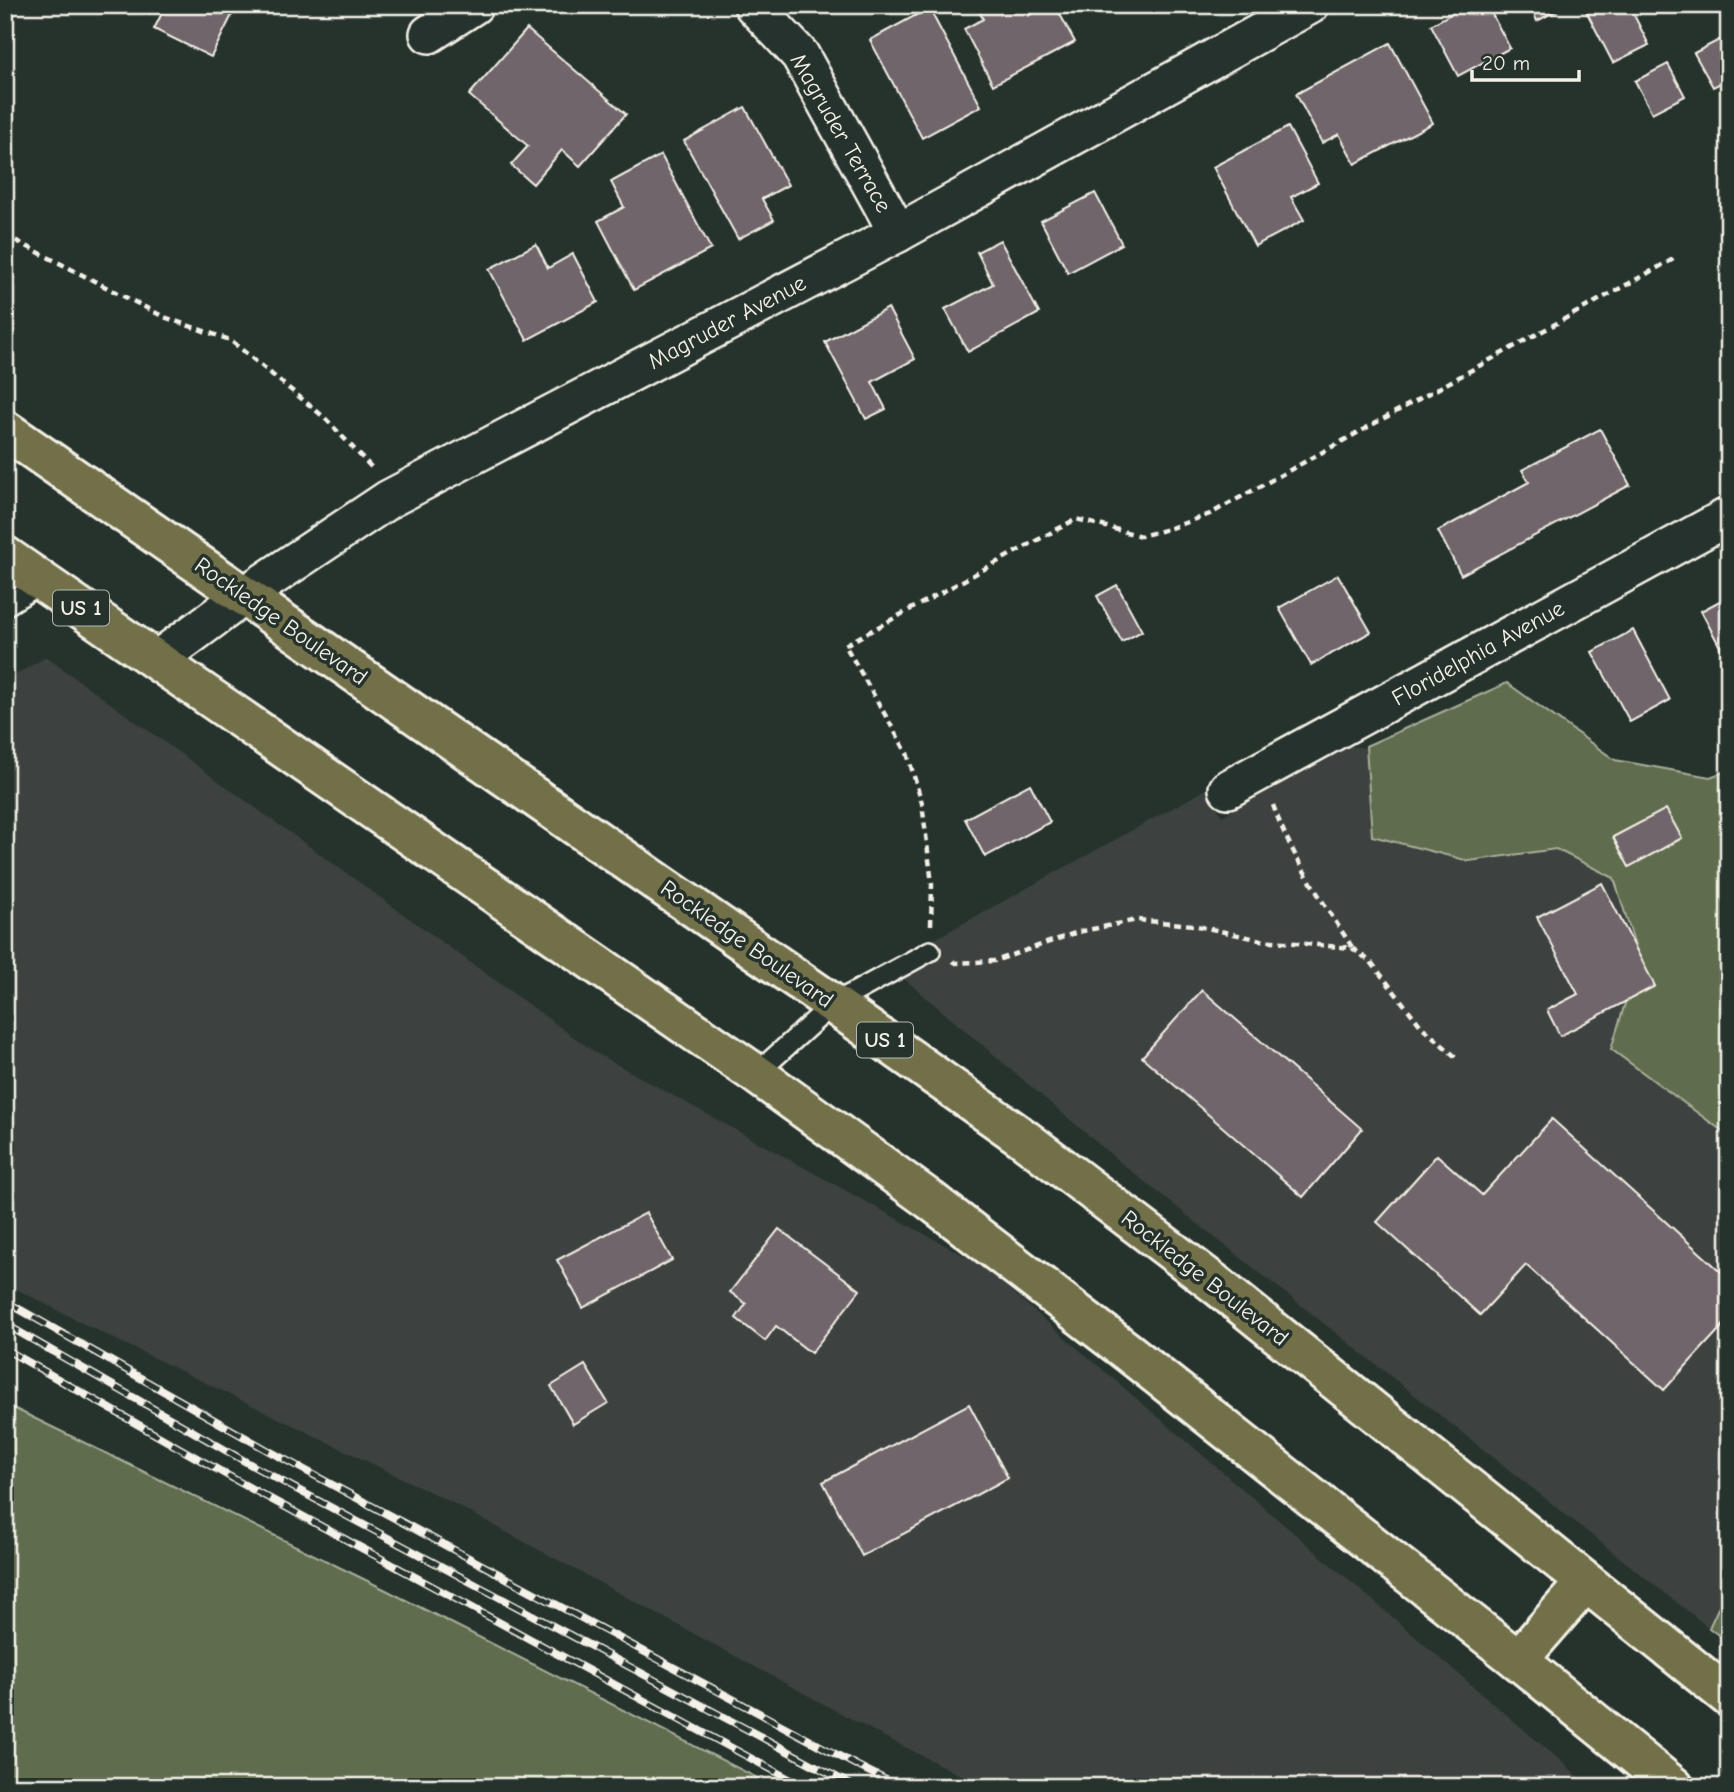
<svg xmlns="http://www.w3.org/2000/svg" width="1734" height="1792" viewBox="0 0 1734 1792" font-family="'Comic Neue',sans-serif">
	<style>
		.built { fill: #3c423f }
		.green { fill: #5e6c4d; stroke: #a9ae9a; stroke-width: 2 }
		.building { fill: #6f656a; stroke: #f4f1e8; stroke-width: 2 }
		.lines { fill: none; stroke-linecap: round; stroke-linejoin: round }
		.service-casing { stroke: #f4f1e8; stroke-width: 24 }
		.minor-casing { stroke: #f4f1e8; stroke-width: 42 }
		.primary-casing { stroke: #f4f1e8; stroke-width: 44 }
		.path { stroke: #f4f1e8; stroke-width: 4.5; stroke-dasharray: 7 5; stroke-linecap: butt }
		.service { stroke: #26332d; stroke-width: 19 }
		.minor { stroke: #26332d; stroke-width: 37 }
		.primary { stroke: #726f4a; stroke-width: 38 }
		.rail-casing { stroke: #f4f1e8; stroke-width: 8 }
		.rail { stroke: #26332d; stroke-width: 5; stroke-dasharray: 16; stroke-linecap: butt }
		.labels { text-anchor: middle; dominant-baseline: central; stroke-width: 7; stroke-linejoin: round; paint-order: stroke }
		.shield { fill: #26332d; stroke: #b6b8b0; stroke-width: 2 }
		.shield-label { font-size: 21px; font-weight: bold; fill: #f4f1e8 }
		.street-label { font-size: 23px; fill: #f4f1e8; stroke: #26332d }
	</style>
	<rect width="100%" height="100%" fill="#26332d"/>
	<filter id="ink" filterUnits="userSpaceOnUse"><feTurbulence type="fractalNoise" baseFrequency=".0143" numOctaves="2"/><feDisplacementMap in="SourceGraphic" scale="14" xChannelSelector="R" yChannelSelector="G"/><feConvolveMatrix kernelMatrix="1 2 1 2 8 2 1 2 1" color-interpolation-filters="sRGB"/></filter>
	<g filter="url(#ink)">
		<g class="built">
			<polygon points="46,657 596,1053 979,1264 1591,1787 984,1787 881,1735 449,1501 86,1325 5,1283 5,681"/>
			<polygon points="1349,746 1367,748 1372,836 1469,861 1556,849 1614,878 1639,958 1611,1049 1729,1136 1729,1584 1709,1628 1121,1163 888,965 1207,789 1222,816"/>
		</g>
		<g class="green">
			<polygon points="1507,683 1615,760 1710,777 1729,770 1729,1136 1611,1049 1639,958 1614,878 1556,849 1469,861 1372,836 1366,746"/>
			<polygon points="5,1404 386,1590 775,1787 5,1787"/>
			<polygon points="1729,1584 1729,1643 1709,1628"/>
		</g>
		<g class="building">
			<polygon points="166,5 237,5 211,57 154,29"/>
			<polygon points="976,5 1022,5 1028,16 1048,5 1055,5 1075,42 993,85 964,29 983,19"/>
			<polygon points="1467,5 1487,5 1510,48 1458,76 1431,25"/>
			<polygon points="1530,5 1567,5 1537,21"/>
			<polygon points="1583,5 1629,5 1649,45 1613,63"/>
			<polygon points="929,8 981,106 922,138 870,40"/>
			<polygon points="527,29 626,114 580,166 562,150 533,184 511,165 528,146 469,95"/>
			<polygon points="1725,37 1729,43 1729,79 1713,87 1694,53"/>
			<polygon points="1390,43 1433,123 1355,164 1339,134 1322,143 1296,94"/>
			<polygon points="1668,64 1685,96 1652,113 1635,81"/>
			<polygon points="745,107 788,185 762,199 774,220 738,239 684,141"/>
			<polygon points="1288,127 1318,183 1291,197 1304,220 1255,246 1213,167"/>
			<polygon points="661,155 711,249 634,290 598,221 624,207 611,182"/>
			<polygon points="1095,193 1122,244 1068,273 1041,221"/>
			<polygon points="1000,240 1039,313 968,352 945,309 993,284 977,252"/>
			<polygon points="536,244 548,268 573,254 598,302 527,340 489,269"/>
			<polygon points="888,308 915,359 872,382 886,409 866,419 825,342"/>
			<polygon points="1600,429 1630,485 1461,575 1438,531 1529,482 1522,470"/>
			<polygon points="1338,575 1371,632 1311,665 1279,608"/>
			<polygon points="1117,585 1142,631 1122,642 1097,596"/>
			<polygon points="1729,596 1729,664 1701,611"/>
			<polygon points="1633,630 1670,700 1630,722 1592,652"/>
			<polygon points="1030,784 1050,822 985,857 965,819"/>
			<polygon points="1666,809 1682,838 1629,867 1613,837"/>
			<polygon points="1602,883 1655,986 1560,1036 1547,1010 1578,994 1537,917"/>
			<polygon points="1202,990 1362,1129 1303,1197 1142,1057"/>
			<polygon points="1552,1119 1729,1279 1729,1319 1664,1390 1526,1265 1480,1315 1377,1222 1437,1155 1482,1195"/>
			<polygon points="646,1213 672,1260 583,1308 557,1260"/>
			<polygon points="779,1229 860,1290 811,1353 776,1326 765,1341 736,1318 746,1304 730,1292"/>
			<polygon points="585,1365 608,1403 573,1424 551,1386"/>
			<polygon points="969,1404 1008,1478 862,1556 823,1482"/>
		</g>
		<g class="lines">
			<defs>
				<g id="service">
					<polyline points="5,606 43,582"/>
					<polyline points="756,1074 833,1004 930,951"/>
				</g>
				<g id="minor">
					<polyline points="753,5 800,55 898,233"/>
					<polyline points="429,34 474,5"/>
					<polyline points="157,660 245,595 389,499 898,233 1310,5"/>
					<polyline points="1228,789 1729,516"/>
				</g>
				<g id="primary">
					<polyline points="5,430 833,1004 1023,1138 1214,1283 1729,1697"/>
					<polyline points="5,556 756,1074 930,1200 1129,1353 1518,1660 1674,1787"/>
					<polyline points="1518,1660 1585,1583"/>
				</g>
			</defs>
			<use href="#service" class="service-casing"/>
			<use href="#minor" class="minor-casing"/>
			<use href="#primary" class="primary-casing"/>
			<g class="path">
				<polyline points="5,235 164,317 230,340 324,417 373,469"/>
				<path d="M1273 805C1291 856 1323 902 1352 947"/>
				<polyline points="931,925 932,884 922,803 907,753 845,645 1076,519 1141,536 1168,529 1210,514 1677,257"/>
				<polyline points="953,961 956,963 995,961 1078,932 1137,920 1193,925 1261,940 1352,948 1371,962 1421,1026 1458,1059"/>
			</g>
			<use href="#service" class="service"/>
			<use href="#minor" class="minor"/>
			<use href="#primary" class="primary"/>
			<defs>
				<g id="rail">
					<polyline points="5,1301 269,1451 856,1765 900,1787"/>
					<polyline points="5,1324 255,1467 855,1787"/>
					<polyline points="5,1349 241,1483 804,1787"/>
				</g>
			</defs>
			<use href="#rail" class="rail-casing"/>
			<use href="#rail" class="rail"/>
		</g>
	</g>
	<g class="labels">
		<g class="shield">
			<rect x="53" y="590.5" width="56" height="35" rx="5"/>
			<rect x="857" y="1022.5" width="56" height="35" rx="5"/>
		</g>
		<g class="shield-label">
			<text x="81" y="608">US 1</text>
			<text x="885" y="1040">US 1</text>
		</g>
		<g class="street-label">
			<text transform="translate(841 133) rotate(60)">Magruder Terrace</text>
			<text transform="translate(727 322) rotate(-28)">Magruder Avenue</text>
			<text transform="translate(281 621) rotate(35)">Rockledge Boulevard</text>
			<text transform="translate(1478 653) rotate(-29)">Floridelphia Avenue</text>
			<text transform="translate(747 944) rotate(35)">Rockledge Boulevard</text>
			<text transform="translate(1205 1278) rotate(38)">Rockledge Boulevard</text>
		</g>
	</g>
	<rect width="1734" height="1792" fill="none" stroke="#26332d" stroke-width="28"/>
	<rect x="14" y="14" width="1706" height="1764" fill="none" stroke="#f4f1e8" stroke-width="2.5" filter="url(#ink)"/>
	<path d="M1472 70v10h107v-10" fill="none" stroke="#f4f1e8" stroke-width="3.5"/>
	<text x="1482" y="70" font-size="21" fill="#f4f1e8" stroke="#26332d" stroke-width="5" paint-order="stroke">20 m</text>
</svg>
